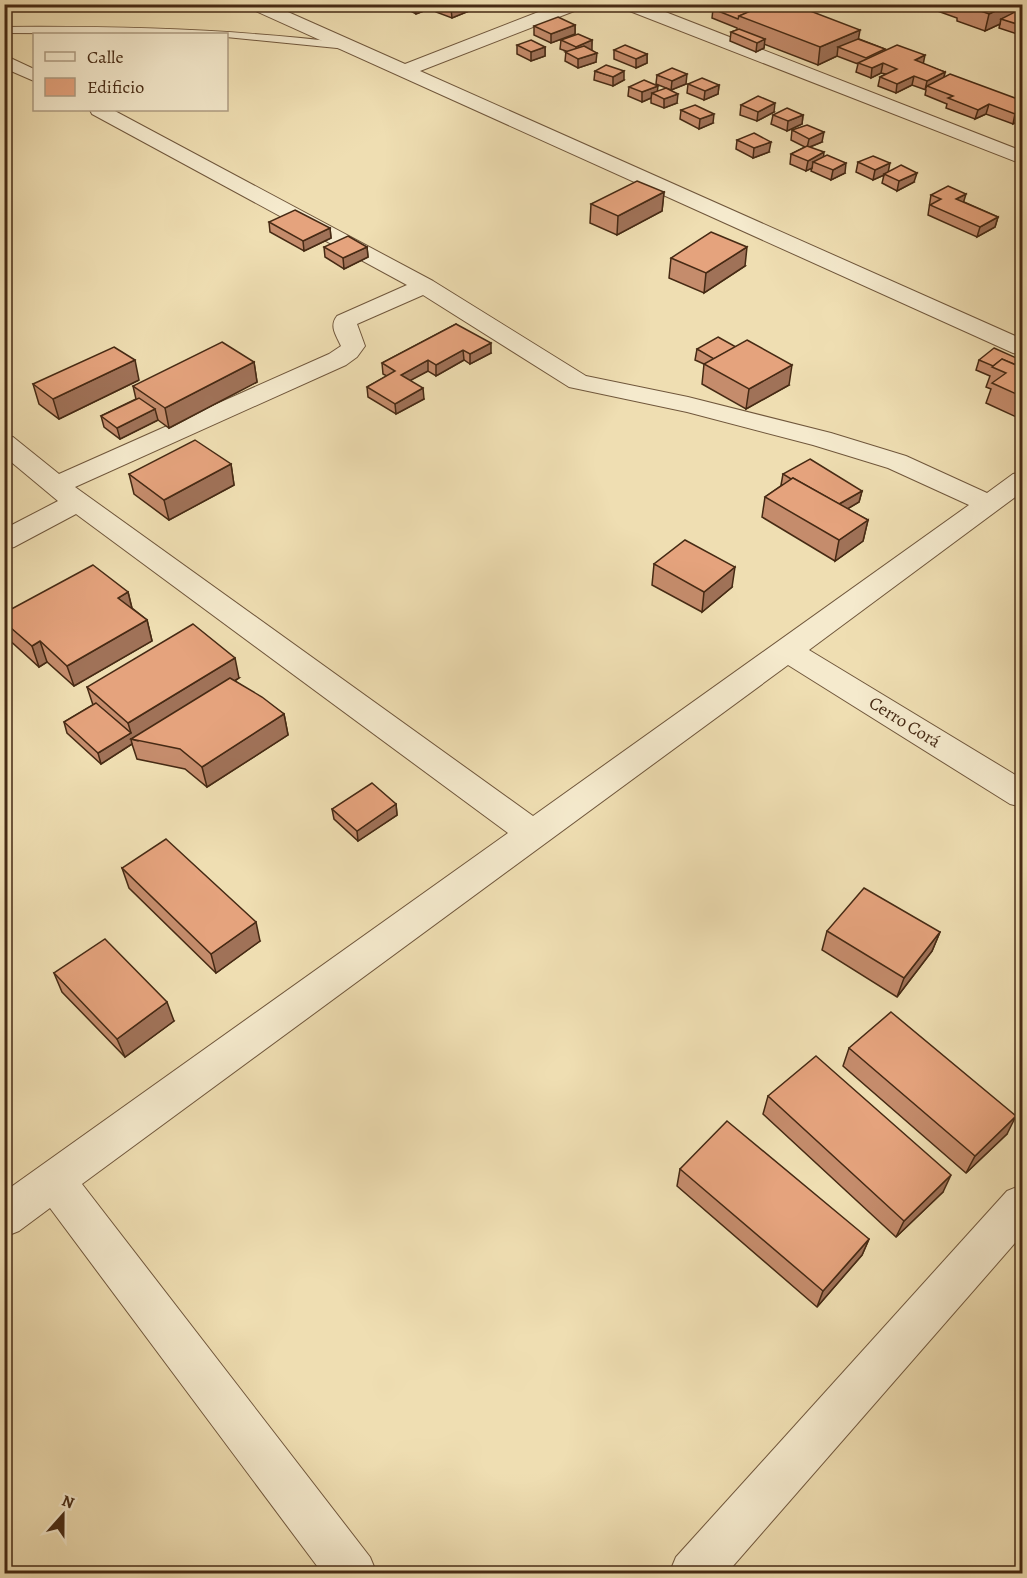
<svg xmlns="http://www.w3.org/2000/svg" width="1027" height="1578" viewBox="0 0 1027 1578" font-family="Alegreya,serif">
	<style>
		.lines { fill: none; stroke-linecap: round; stroke-linejoin: round }
		.lane-casing { stroke: #70573c; stroke-width: 2 }
		.street-casing { stroke: #70573c; stroke-width: 2 }
		.lane { fill: #f5eacd; fill-rule: evenodd }
		.street { fill: #f5eacd; fill-rule: evenodd }
		.wall { fill: #c58c6c; stroke: #462a14; stroke-width: 1.5 }
		.shaded-wall { fill: #a07258; stroke: #462a14; stroke-width: 1.5 }
		.building { fill: #e5a37d; stroke: #462a14; stroke-width: 1.5 }
		.labels { text-anchor: middle; dominant-baseline: central; stroke-width: 6; stroke-linejoin: round; paint-order: stroke }
		.street-label { font-size: 18px; fill: #462a14; stroke: #f5eacd }
	</style>
	<rect width="100%" height="100%" fill="#efdeb2"/>
	<filter id="stains"><feTurbulence type="fractalNoise" baseFrequency=".00333" numOctaves="4"/><feColorMatrix values="0 0 0 0 .2 0 0 0 0 .09 0 0 0 0 .02 0 0 0 .5 -.17"/></filter>
	<radialGradient id="worn" r=".72"><stop offset=".6" stop-color="#630" stop-opacity="0"/><stop offset="1" stop-color="#630" stop-opacity=".3"/></radialGradient>
	<g class="lines">
		<defs>
			<path id="lane" d="M4 27C119 26 233 29 347 43L352 46 347 49 226 37V34L4 33Z"/>
			<g id="street">
				<polygon points="247,4 270,4 405,64 559,4 584,4 582,8 420,71 1022,339 1022,355 1013,353 249,8"/>
				<polygon points="620,4 645,4 1022,151 1022,164 622,8"/>
				<polygon points="4,55 34,69 34,81 4,68"/>
				<path d="M90 110H113L433 281 586 376 688 397 831 433 906 456 987 493 1013 474 1022 472V492L809 650 1022 779V807L1010 804 788 665 82 1184 370 1557 377 1574H323L50 1208 19 1231 4 1237V1192L508 833 76 514 14 547 4 550V529L58 501 4 456V435L13 437 59 474 329 354 341 346C336 335 329 326 337 316L407 285 92 114ZM423 295 569 387 687 412 813 445 888 468 969 505 533 816 75 487 346 365 357 357 365 346 357 324Z"/>
				<polygon points="1022,1185 1022,1235 726,1574 669,1574 676,1557 1007,1191"/>
			</g>
		</defs>
		<use href="#lane" class="lane-casing"/>
		<use href="#street" class="street-casing"/>
		<use href="#lane" class="lane"/>
		<use href="#street" class="street"/>
	</g>
	<g class="wall">
		<polygon points="407,4 429,4 429,9 416,14 407,9"/>
		<polygon points="435,4 469,4 469,11 452,18 436,12"/>
		<polygon points="481,4 505,4 505,7 492,11 481,6"/>
		<polygon points="918,4 1020,4 1019,10 1023,8 1023,36 999,28 1000,24 985,31 957,21 957,18"/>
		<polygon points="713,9 859,39 885,49 885,51 945,72 944,77 1023,101 1023,119 1013,124 986,114 975,119 946,108 947,104 925,95 926,90 912,85 896,93 878,86 880,77 886,74 881,73 871,78 856,72 858,64 837,56 818,65 764,44 764,48 756,52 730,41 731,32 737,30 737,28 712,18"/>
		<polygon points="575,25 575,34 551,43 534,35 534,26"/>
		<polygon points="561,40 592,40 591,50 596,62 578,68 565,61 566,51 560,49"/>
		<polygon points="517,45 545,47 545,56 531,61 517,54"/>
		<polygon points="614,50 647,54 647,63 636,68 614,59"/>
		<polygon points="595,71 624,80 613,86 594,80"/>
		<polygon points="657,75 686,84 671,90 656,84"/>
		<polygon points="688,84 719,85 718,94 704,100 687,93"/>
		<polygon points="629,87 657,91 677,103 664,108 651,103 651,98 642,102 628,96"/>
		<polygon points="741,105 774,112 757,121 740,115"/>
		<polygon points="681,110 713,123 699,129 680,119"/>
		<polygon points="773,115 803,115 802,124 787,131 771,124"/>
		<polygon points="792,130 822,142 810,147 845,173 831,180 811,171 812,168 806,171 790,164 791,154 805,147 791,140"/>
		<polygon points="737,140 769,152 753,158 736,149"/>
		<polygon points="858,162 888,172 914,182 897,191 882,183 884,175 873,180 856,172"/>
		<polygon points="664,192 662,211 617,235 590,223 591,204"/>
		<polygon points="931,195 964,202 998,217 995,227 977,237 928,215"/>
		<polygon points="269,222 330,228 331,238 304,251 270,232"/>
		<polygon points="324,247 367,247 368,257 344,269 325,257"/>
		<polygon points="671,258 745,266 704,293 669,278"/>
		<polygon points="456,324 491,353 470,364 464,360 436,376 428,371 410,380 424,399 396,414 368,397 367,387 387,376 383,374 382,363"/>
		<polygon points="697,349 789,385 746,409 702,384 704,364 695,360"/>
		<polygon points="979,360 1023,361 1023,420 986,403 991,389 986,387 990,376 976,370"/>
		<polygon points="254,362 257,382 169,428 158,420 120,439 104,427 101,416 136,399 133,386"/>
		<polygon points="139,380 59,419 39,404 33,384"/>
		<polygon points="231,464 234,485 169,520 134,494 129,474"/>
		<polygon points="783,474 862,491 859,502 847,509 868,520 863,541 835,561 762,517 765,497 782,485 781,485"/>
		<polygon points="654,564 732,587 702,612 652,585"/>
		<polygon points="128,592 132,608 147,620 152,641 74,686 47,662 39,667 6,637 4,634 4,613"/>
		<polygon points="239,678 235,681 284,714 288,735 207,787 185,769 137,759 132,744 101,764 67,733 64,722 93,705 87,687"/>
		<polygon points="396,804 397,815 358,841 334,819 332,809"/>
		<polygon points="122,868 260,941 216,973 129,888"/>
		<polygon points="827,931 940,932 932,951 897,997 822,950"/>
		<polygon points="54,973 174,1021 125,1057 62,992"/>
		<polygon points="849,1048 1007,1134 966,1173 843,1066"/>
		<polygon points="768,1096 943,1192 896,1237 763,1114"/>
		<polygon points="680,1169 869,1239 862,1255 817,1307 677,1186"/>
	</g>
	<g class="shaded-wall">
		<polygon points="429,4 429,9 416,14 415,5"/>
		<polygon points="463,4 469,4 469,11 452,18 451,9"/>
		<polygon points="492,4 505,4 505,7 492,11"/>
		<polygon points="1010,4 1020,4 1018,16 1001,19 1000,24 985,31 989,14"/>
		<polygon points="575,25 575,34 551,43 551,34"/>
		<polygon points="860,30 857,47 838,47 837,56 818,65 820,47"/>
		<polygon points="765,39 764,48 756,52 757,43"/>
		<polygon points="592,40 592,50 576,56 576,47"/>
		<polygon points="545,47 545,56 531,61 531,52"/>
		<polygon points="597,53 596,62 578,68 578,59"/>
		<polygon points="647,54 647,63 636,68 636,59"/>
		<polygon points="925,55 923,65 915,60"/>
		<polygon points="883,63 881,73 871,78 872,68"/>
		<polygon points="624,71 624,80 613,86 613,77"/>
		<polygon points="945,72 943,81 927,86 925,90 927,81"/>
		<polygon points="687,74 686,84 671,90 672,81"/>
		<polygon points="914,76 912,85 896,93 897,84"/>
		<polygon points="719,85 718,94 704,100 705,91"/>
		<polygon points="658,86 657,95 652,93 651,98 642,102 642,92"/>
		<polygon points="678,94 677,103 664,108 664,99"/>
		<polygon points="775,103 774,112 757,121 758,112"/>
		<polygon points="989,104 986,114 975,119 978,110"/>
		<polygon points="1023,111 1023,119 1013,124 1015,114"/>
		<polygon points="714,114 713,123 699,129 700,119"/>
		<polygon points="803,115 802,124 787,131 788,121"/>
		<polygon points="824,132 822,142 807,148 809,139"/>
		<polygon points="771,142 769,152 753,158 754,148"/>
		<polygon points="824,152 823,162 813,162 812,168 806,171 808,161"/>
		<polygon points="846,163 845,173 831,180 833,170"/>
		<polygon points="890,163 888,173 884,174 884,175 873,180 875,170"/>
		<polygon points="917,173 914,182 897,191 899,181"/>
		<polygon points="664,192 662,211 617,235 618,216"/>
		<polygon points="966,194 963,204 956,199"/>
		<polygon points="998,217 995,227 977,237 980,227"/>
		<polygon points="330,228 331,238 304,251 303,241"/>
		<polygon points="367,247 368,257 344,269 343,258"/>
		<polygon points="747,247 745,266 704,293 706,273"/>
		<polygon points="491,343 491,353 470,364 470,354"/>
		<polygon points="463,350 464,360 436,376 436,365"/>
		<polygon points="135,360 139,380 59,419 53,399"/>
		<polygon points="428,360 428,371 402,385 401,375"/>
		<polygon points="254,362 257,382 169,428 165,408"/>
		<polygon points="792,365 789,385 746,409 749,389"/>
		<polygon points="423,388 424,399 396,414 395,404"/>
		<polygon points="155,409 158,420 120,439 117,428"/>
		<polygon points="231,464 234,485 169,520 164,500"/>
		<polygon points="862,491 859,502 832,518 834,507"/>
		<polygon points="868,520 863,541 835,561 839,540"/>
		<polygon points="735,567 732,587 702,612 704,592"/>
		<polygon points="128,592 133,613 118,598"/>
		<polygon points="147,620 152,641 74,686 67,666"/>
		<polygon points="40,641 47,662 39,667 32,646"/>
		<polygon points="235,658 239,678 138,741 131,739 132,744 101,764 98,753 131,733 128,723"/>
		<polygon points="284,714 288,735 207,787 202,767"/>
		<polygon points="396,804 397,815 358,841 357,831"/>
		<polygon points="256,922 260,941 216,973 211,954"/>
		<polygon points="940,932 932,951 897,997 904,978"/>
		<polygon points="167,1002 174,1021 125,1057 117,1039"/>
		<polygon points="1016,1116 1007,1134 966,1173 975,1156"/>
		<polygon points="951,1175 943,1192 896,1237 904,1221"/>
		<polygon points="869,1239 862,1255 817,1307 823,1291"/>
		<polygon points="4,1560 13,1574 4,1574"/>
	</g>
	<g class="building">
		<polygon points="439,4 463,4 451,9"/>
		<polygon points="726,4 766,4 767,5 739,16 738,19 713,9"/>
		<polygon points="767,4 792,4 860,30 820,47 739,16"/>
		<polygon points="945,4 960,4 959,9"/>
		<polygon points="961,4 1010,4 989,14"/>
		<polygon points="1023,8 1023,26 1001,19"/>
		<polygon points="558,17 575,25 551,34 534,26"/>
		<polygon points="739,29 765,39 757,43 731,32"/>
		<polygon points="578,34 592,40 576,47 561,40"/>
		<polygon points="858,39 885,49 866,58 838,47"/>
		<polygon points="531,40 545,47 531,52 517,45"/>
		<polygon points="625,45 647,54 636,59 614,50"/>
		<polygon points="897,45 925,55 915,60 945,72 927,81 914,76 897,84 880,77 897,69 883,63 872,68 858,63"/>
		<polygon points="584,46 597,53 578,59 565,52"/>
		<polygon points="606,65 624,71 613,77 595,71"/>
		<polygon points="672,68 687,74 672,81 657,75"/>
		<polygon points="950,74 1023,101 1023,111 1015,114 989,104 978,110 948,98 953,96 927,86"/>
		<polygon points="702,78 719,85 705,91 688,84"/>
		<polygon points="644,80 658,86 642,92 629,87"/>
		<polygon points="666,88 678,94 664,99 652,93"/>
		<polygon points="758,96 775,103 758,112 741,105"/>
		<polygon points="695,105 714,114 700,119 681,110"/>
		<polygon points="787,108 803,115 788,121 773,115"/>
		<polygon points="807,125 824,132 809,139 792,130"/>
		<polygon points="754,133 771,142 754,148 737,140"/>
		<polygon points="807,146 824,152 808,161 791,154"/>
		<polygon points="827,155 846,163 833,170 813,162"/>
		<polygon points="873,156 890,163 875,170 858,162"/>
		<polygon points="901,165 917,173 899,181 884,174"/>
		<polygon points="637,181 664,192 618,216 591,204"/>
		<polygon points="948,186 966,194 956,199 998,217 980,227 930,205 941,199 931,195"/>
		<polygon points="295,210 330,228 303,241 269,222"/>
		<polygon points="711,232 747,247 706,273 671,258"/>
		<polygon points="348,236 367,247 343,258 324,247"/>
		<polygon points="456,324 491,343 470,354 463,350 436,365 428,360 401,375 423,388 395,404 367,387 395,371 382,363"/>
		<polygon points="718,337 736,347 714,359 697,349"/>
		<polygon points="747,340 792,365 749,389 704,364"/>
		<polygon points="222,342 254,362 165,408 133,386"/>
		<polygon points="114,347 135,360 53,399 33,384"/>
		<polygon points="994,348 1023,361 1023,368 1002,359 993,366 979,360"/>
		<polygon points="1002,359 1023,368 1023,397 992,383 1006,373 992,367"/>
		<polygon points="139,398 155,409 117,428 101,416"/>
		<polygon points="195,440 231,464 164,500 129,474"/>
		<polygon points="810,459 862,491 839,504 793,478 791,479 783,474"/>
		<polygon points="793,478 868,520 839,540 765,497"/>
		<polygon points="685,540 735,567 704,592 654,564"/>
		<polygon points="93,565 128,592 118,598 147,620 67,666 40,641 32,646 4,622 4,613"/>
		<polygon points="193,624 235,658 128,723 87,687"/>
		<polygon points="230,678 262,697 284,714 202,767 180,749 131,739"/>
		<polygon points="96,703 131,733 98,753 64,722"/>
		<polygon points="372,783 396,804 357,831 332,809"/>
		<polygon points="166,839 256,922 211,954 122,868"/>
		<polygon points="864,888 940,932 904,978 827,931"/>
		<polygon points="105,939 167,1002 117,1039 54,973"/>
		<polygon points="891,1012 1016,1116 975,1156 849,1048"/>
		<polygon points="816,1056 951,1175 904,1221 768,1096"/>
		<polygon points="727,1121 869,1239 823,1291 680,1169"/>
	</g>
	<g class="labels">
		<g class="street-label">
			<text transform="translate(905 722) rotate(32)">Cerro Corá</text>
		</g>
	</g>
	<rect width="1027" height="1578" fill="none" stroke="#efdeb2" stroke-width="24"/>
	<rect x="6" y="6" width="1015" height="1566" fill="none" stroke="#462a14" stroke-width="3"/>
	<rect x="12" y="12" width="1003" height="1554" fill="none" stroke="#462a14" stroke-width="1.5"/>
	<rect x="33" y="33" width="195" height="78" fill="#f5eacd" stroke="#af9d83" stroke-width="1.5"/>
	<rect x="45" y="52" width="30" height="9" fill="#f5eacd" stroke="#af9d83" stroke-width="1.5"/>
	<text x="87" y="63" font-size="18" fill="#462a14">Calle</text>
	<rect x="45" y="78" width="30" height="18" fill="#e5a37d" stroke="#af9d83" stroke-width="1.5"/>
	<text x="87" y="93" font-size="18" fill="#462a14">Edificio</text>
	<g transform="translate(63 1515) rotate(21)" stroke="#f5eacd" stroke-width="4.5" paint-order="stroke">
	<path d="M0-4.5L10 22L0 15L-10 22Z" fill="#462a14"/>
	<text y="-9" font-size="16" font-weight="bold" text-anchor="middle" fill="#462a14">N</text>
	</g>
	<rect width="100%" height="100%" filter="url(#stains)"/>
	<rect width="100%" height="100%" fill="url(#worn)"/>
</svg>
